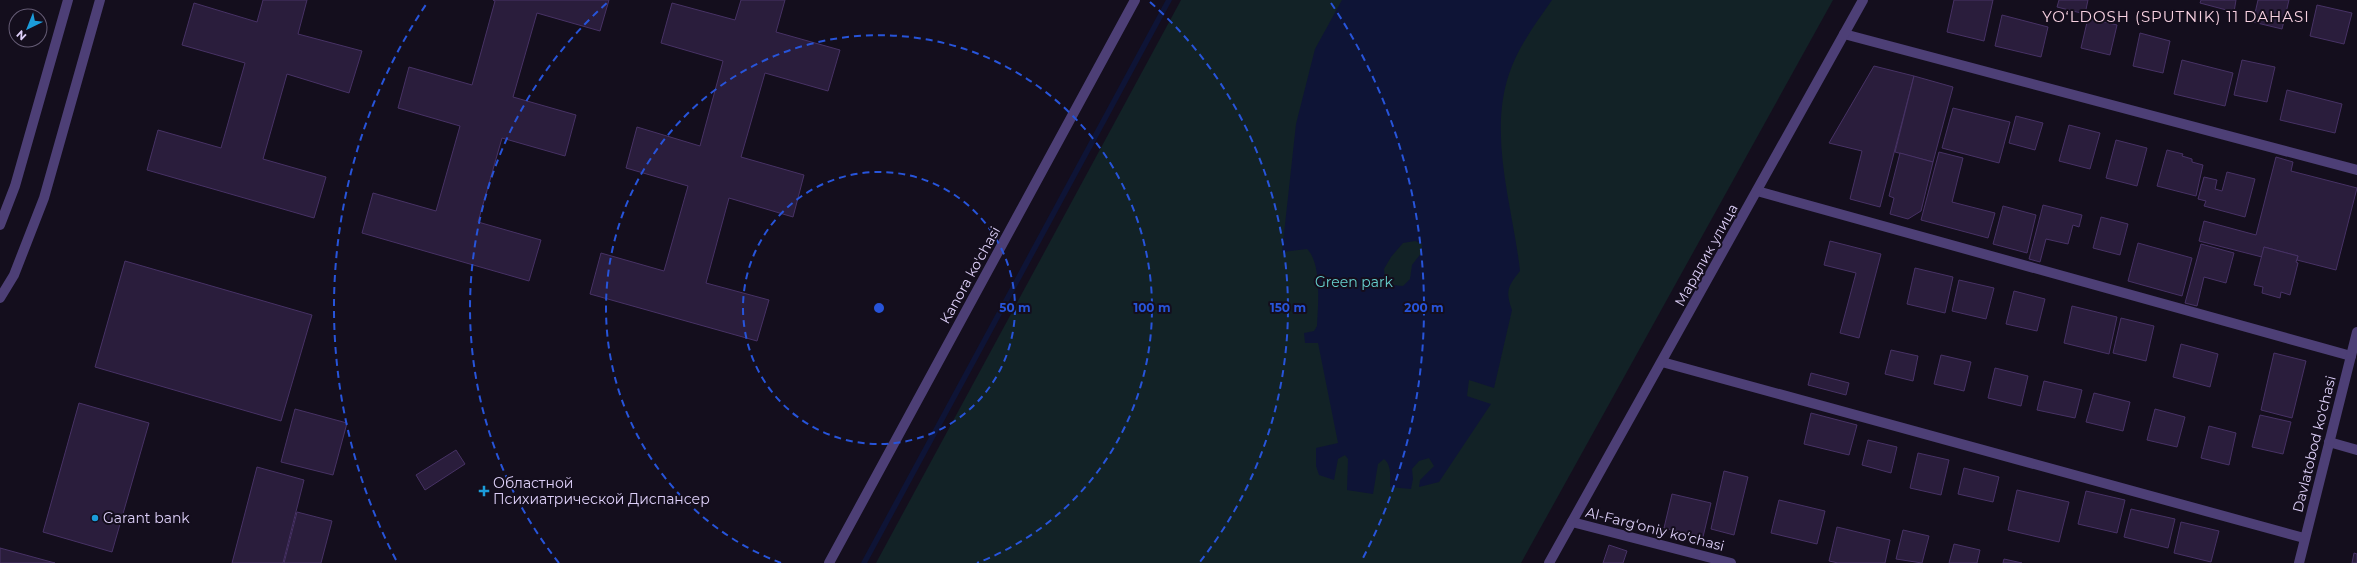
<svg xmlns="http://www.w3.org/2000/svg" width="2357" height="563" viewBox="0 0 2357 563" font-family="Montserrat,sans-serif">
	<style>
		.green { fill: #122226 }
		.water { fill: #0e1436; fill-rule: evenodd }
		.lines { fill: none; stroke-linecap: round; stroke-linejoin: round }
		.stream { stroke: #0e1436; stroke-width: 5.5 }
		.building { fill: #2a1d3c; stroke: #473265 }
		.minor { stroke: #4d3f76; stroke-width: 10 }
		.ring { fill: none; stroke: #2754da; stroke-width: 2; stroke-dasharray: 7 5 }
		.poi-dot { fill: #1b9cda; stroke: #140e1d; stroke-width: 1.5 }
		.labels { text-anchor: middle; dominant-baseline: central; stroke-width: 4; stroke-linejoin: round; paint-order: stroke }
		.street-label { font-size: 14px; fill: #ded0f9; stroke: #140e1d }
		.park-label { font-size: 14px; fill: #66cfcd; stroke: #140e1d }
		.poi-label { font-size: 14px; fill: #ded0f9; stroke: #140e1d; text-anchor: start }
		.neighbourhood-label { font-size: 15px; letter-spacing: 1px; fill: #f9d2e2; stroke: #140e1d }
		.centre { fill: #2754da; stroke: #140e1d; stroke-width: 2 }
		.ring-label { font-size: 12px; text-anchor: middle; font-weight: bold; fill: #2754da; stroke: #140e1d; stroke-width: 4; stroke-linejoin: round; paint-order: stroke }
	</style>
	<rect width="100%" height="100%" fill="#140e1d"/>
	<polygon class="green" points="1181,0 1833,0 1521,563 876,563"/>
	<path class="water" d="M1342 0H1552C1536 23 1518 47 1509 74 1488 137 1513 207 1520 271 1508 286 1505 291 1512 310L1494 388 1469 380 1467 396 1491 404 1439 482 1419 487 1420 480 1434 466 1429 458 1419 461 1412 469 1413 479 1411 489 1390 487C1390 478 1392 465 1384 459L1378 464 1373 494 1347 490 1348 459 1345 455 1338 459 1334 480 1319 475 1316 466V448L1338 443 1318 343H1305L1304 333 1314 331 1317 326C1318 306 1322 263 1307 249L1282 252 1296 124 1315 49ZM1415 241 1422 244V252L1412 265 1410 279 1403 286 1392 285 1385 278 1384 269 1391 257 1403 243Z"/>
	<g class="lines">
		<polyline class="stream" points="864,563 1169,0"/>
	</g>
	<g class="building">
		<polygon points="263,0 307,0 298,34 362,51 349,93 287,74 263,159 326,177 314,218 147,170 158,130 221,148 245,63 182,45 194,3 257,22"/>
		<polygon points="493,0 609,0 600,31 537,13 513,97 576,115 565,156 502,138 478,222 541,240 529,281 362,233 373,193 436,211 460,126 398,108 409,67 472,85 495,1"/>
		<polygon points="741,0 785,0 776,32 840,50 828,91 765,73 741,157 804,175 793,217 729,198 706,283 769,300 757,341 590,294 601,253 664,271 688,186 626,168 637,127 700,146 723,61 661,43 672,3 735,20"/>
		<polygon points="1954,0 1993,0 1984,41 1947,32"/>
		<polygon points="2059,0 2088,0 2085,14 2057,7"/>
		<polygon points="2201,0 2236,0 2234,12 2200,3"/>
		<polygon points="2258,0 2289,0 2282,29 2253,22"/>
		<polygon points="2317,5 2352,13 2344,44 2310,36"/>
		<polygon points="2002,15 2048,27 2041,57 1995,46"/>
		<polygon points="2088,18 2117,25 2110,55 2081,48"/>
		<polygon points="2140,33 2170,41 2163,73 2133,66"/>
		<polygon points="2182,60 2233,73 2225,106 2174,94"/>
		<polygon points="2242,60 2275,67 2267,102 2234,95"/>
		<polygon points="1874,66 1914,76 1880,207 1850,199 1862,151 1829,143"/>
		<polygon points="1914,76 1953,87 1933,162 1895,152"/>
		<polygon points="2287,90 2342,104 2335,133 2280,120"/>
		<polygon points="1953,108 2010,122 1999,163 1942,148"/>
		<polygon points="2016,116 2043,123 2035,150 2009,143"/>
		<polygon points="2069,125 2100,133 2090,169 2059,161"/>
		<polygon points="2116,140 2147,148 2137,186 2106,178"/>
		<polygon points="2167,150 2183,154 2182,156 2192,159 2192,162 2203,165 2196,196 2157,186"/>
		<polygon points="1939,152 1963,158 1952,202 1995,213 1988,238 1921,220"/>
		<polygon points="1900,153 1933,162 1921,211 1908,219 1890,214 1894,198 1889,196"/>
		<polygon points="2276,157 2293,162 2291,171 2357,188 2336,270 2297,260 2298,256 2264,247 2262,257 2199,241 2204,221 2256,235"/>
		<polygon points="2227,172 2255,179 2245,217 2204,206 2206,201 2198,199 2204,177 2217,180 2215,189 2222,191"/>
		<polygon points="2043,205 2082,215 2079,227 2073,225 2068,244 2046,239 2040,262 2029,259"/>
		<polygon points="2003,206 2036,215 2027,253 1993,244"/>
		<polygon points="2101,217 2128,224 2120,255 2093,248"/>
		<polygon points="1830,241 1881,254 1859,338 1840,333 1856,273 1824,265"/>
		<polygon points="2138,243 2192,258 2182,296 2128,281"/>
		<polygon points="2201,244 2234,253 2226,283 2204,277 2197,306 2185,303"/>
		<polygon points="2264,247 2298,256 2296,262 2298,263 2290,295 2281,292 2280,298 2262,293 2263,287 2254,285"/>
		<polygon points="125,261 312,315 281,421 95,367"/>
		<polygon points="1915,268 1953,277 1945,313 1907,304"/>
		<polygon points="1959,280 1994,288 1986,319 1952,311"/>
		<polygon points="2014,291 2045,299 2037,331 2006,324"/>
		<polygon points="2072,306 2117,317 2109,354 2064,343"/>
		<polygon points="2121,318 2154,326 2146,361 2113,353"/>
		<polygon points="2181,344 2218,354 2210,387 2173,377"/>
		<polygon points="1891,350 1918,356 1913,381 1885,374"/>
		<polygon points="2274,353 2306,361 2292,418 2261,410"/>
		<polygon points="1941,355 1971,362 1964,391 1934,384"/>
		<polygon points="1995,368 2028,376 2021,406 1988,398"/>
		<polygon points="1811,373 1849,383 1846,395 1808,385"/>
		<polygon points="2044,381 2082,390 2075,418 2037,410"/>
		<polygon points="2094,393 2130,402 2123,431 2086,422"/>
		<polygon points="79,403 149,423 112,552 43,532"/>
		<polygon points="295,409 347,423 333,475 281,462"/>
		<polygon points="2155,409 2185,417 2177,447 2147,440"/>
		<polygon points="1811,413 1857,425 1849,455 1804,444"/>
		<polygon points="2260,415 2291,422 2283,454 2252,447"/>
		<polygon points="2209,426 2236,433 2229,465 2201,458"/>
		<polygon points="1868,440 1897,447 1891,473 1862,465"/>
		<polygon points="456,450 465,464 425,490 416,475"/>
		<polygon points="1918,453 1949,460 1941,495 1910,488"/>
		<polygon points="257,467 304,480 283,563 232,563"/>
		<polygon points="1964,468 1999,477 1993,502 1958,494"/>
		<polygon points="1724,471 1748,477 1734,535 1711,529"/>
		<polygon points="2017,490 2069,502 2059,542 2008,530"/>
		<polygon points="2086,491 2125,500 2117,533 2078,524"/>
		<polygon points="1672,494 1711,503 1703,537 1664,528"/>
		<polygon points="1779,500 1825,511 1817,544 1771,533"/>
		<polygon points="2131,509 2175,519 2168,548 2124,537"/>
		<polygon points="297,512 332,521 321,563 284,563"/>
		<polygon points="2181,522 2219,531 2211,562 2174,553"/>
		<polygon points="1837,527 1890,540 1885,563 1838,563 1829,561"/>
		<polygon points="1903,530 1929,536 1922,563 1896,559"/>
		<polygon points="1954,544 1980,550 1977,563 1949,563"/>
		<polygon points="1609,545 1627,551 1623,563 1603,563"/>
		<polygon points="0,548 55,563 0,563"/>
		<polygon points="2354,553 2357,554 2357,563 2352,563"/>
		<polygon points="2004,559 2022,563 2003,563"/>
	</g>
	<g class="lines">
		<g class="minor">
			<polyline points="1844,34 2357,170"/>
			<polyline points="1757,191 2351,356"/>
			<polyline points="0,225 15,186 68,0"/>
			<polyline points="0,298 14,275 44,198 100,0"/>
			<polyline points="1662,362 2304,538"/>
			<polyline points="2329,442 2357,450"/>
			<polyline points="1572,522 1731,563"/>
			<polyline points="829,563 1135,0"/>
			<polyline points="1549,563 1863,0"/>
			<polyline points="2299,563 2357,332"/>
		</g>
	</g>
	<g class="ring">
		<circle cx="879" cy="308" r="136"/>
		<path d="M781 563A273 273 0 1 1 977 563"/>
		<path d="M559 563A409 409 0 0 1 608 2M1150 2A409 409 0 0 1 1199 563"/>
		<path d="M396 560A545 545 0 0 1 427 3M1331 3A545 545 0 0 1 1362 560"/>
	</g>
	<g class="poi-dot">
		<path d="M482 485h4v4h4v4h-4v4h-4v-4h-4v-4h4z"/>
		<circle cx="95" cy="518" r="4"/>
	</g>
	<g class="labels">
		<g class="street-label">
			<text transform="translate(1706 255) rotate(-61)">Мардлик улица</text>
			<text transform="translate(970 275) rotate(-61)">Kanora ko'chasi</text>
			<text transform="translate(2314 444) rotate(-76)">Davlatobod ko'chasi</text>
			<text transform="translate(1655 529) rotate(14)">Al-Farg‘oniy ko‘chasi</text>
		</g>
		<g class="park-label">
			<text x="1354" y="282">Green park</text>
		</g>
		<g class="poi-label">
			<text x="493" y="483">Областной<tspan x="493" dy="16">Психиатрической Диспансер</tspan></text>
			<text x="103" y="518">Garant bank</text>
		</g>
		<g class="neighbourhood-label">
			<text x="2176" y="16">YO‘LDOSH (SPUTNIK) 11 DAHASI</text>
		</g>
	</g>
	<circle cx="879" cy="308" r="6" class="centre"/>
	<g class="ring-label">
		<text x="1015" y="312">50 m</text>
		<text x="1152" y="312">100 m</text>
		<text x="1288" y="312">150 m</text>
		<text x="1424" y="312">200 m</text>
	</g>
	<g transform="translate(28 28) rotate(223)"><circle r="19" fill="#140e1d" stroke="#655c75"/>
	<path d="M0-3L7 15L0 10L-7 15Z" fill="#1b9cda"/>
	<text y="-6" font-size="11" font-weight="bold" text-anchor="middle" fill="#ded0f9">N</text>
	</g>
</svg>
